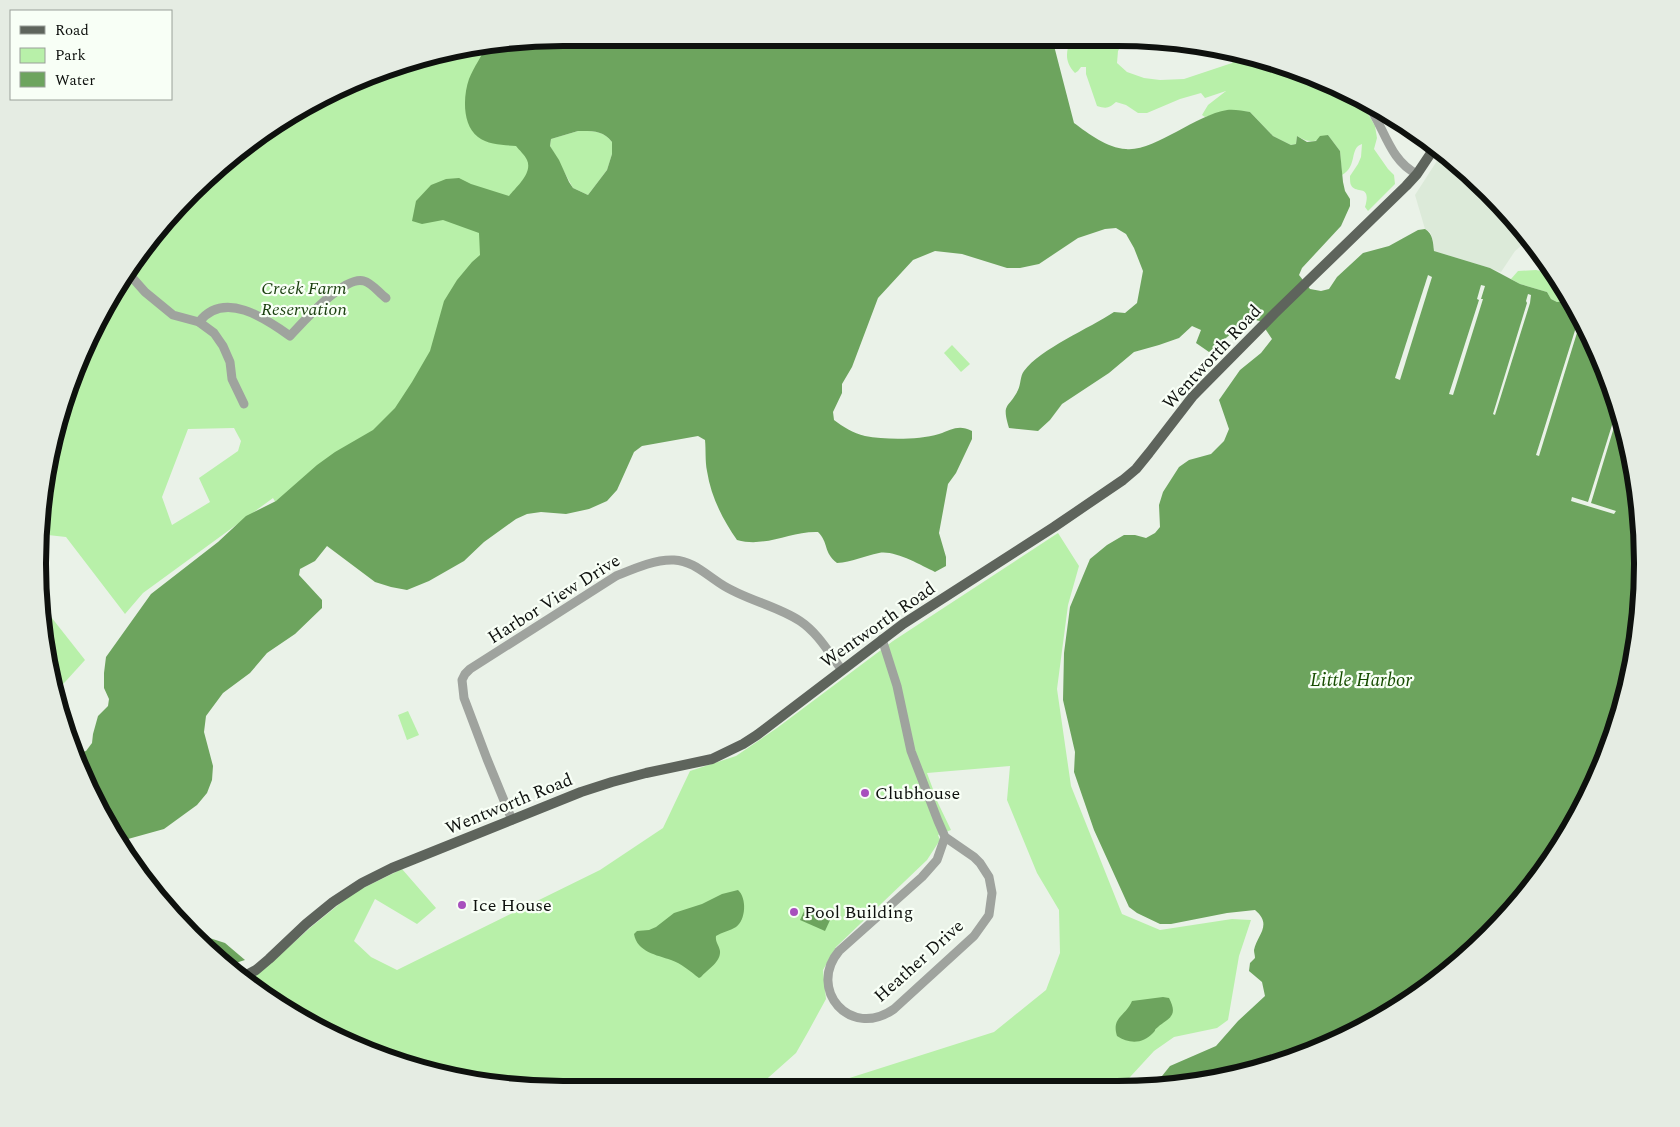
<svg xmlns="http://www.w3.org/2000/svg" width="1680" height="1127" viewBox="0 0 1680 1127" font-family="Spectral,serif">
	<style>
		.built { fill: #dcead9 }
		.green { fill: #b8f0a9; fill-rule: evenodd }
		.water { fill: #6da45e; fill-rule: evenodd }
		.pier { fill: #eaf2e8 }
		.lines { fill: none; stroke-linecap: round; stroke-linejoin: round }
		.minor { stroke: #9fa39e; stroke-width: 9 }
		.major { stroke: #5e645c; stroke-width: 10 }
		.poi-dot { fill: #a750bd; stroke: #f8fff6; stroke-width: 2 }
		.labels { text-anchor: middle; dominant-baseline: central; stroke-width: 4.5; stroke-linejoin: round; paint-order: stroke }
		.park-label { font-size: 18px; font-style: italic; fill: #193e0d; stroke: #f8fff6 }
		.street-label { font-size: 18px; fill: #0e110e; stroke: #f8fff6 }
		.poi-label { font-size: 18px; fill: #0e110e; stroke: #f8fff6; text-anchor: start }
		.water-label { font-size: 19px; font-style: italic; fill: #164c00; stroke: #f8fff6 }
		.rim { fill: none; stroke: #0e110e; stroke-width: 6 }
	</style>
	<rect width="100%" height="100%" fill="#eaf2e8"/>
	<polygon class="built" points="1442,153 1488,191 1528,240 1515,251 1501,272 1490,268 1434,251 1433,240 1430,232 1425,229 1415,195"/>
	<g class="green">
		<path d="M1071 38H1126L1118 51 1117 63 1127 72 1144 78 1160 80 1184 79 1232 63 1237 56 1251 58 1342 90 1360 100 1375 126 1377 138 1374 149 1388 169 1394 175 1395 184 1368 211 1365 207C1372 183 1356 195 1351 185 1350 184 1350 177 1350 176L1358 164 1361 157 1362 144C1349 148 1358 166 1342 175L1340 151 1328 135C1315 142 1311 144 1297 136L1296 144 1291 145 1273 136 1250 112 1228 110 1205 117 1202 115 1208 105 1226 91 1205 98 1201 93 1180 99 1147 113H1138L1126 105 1116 102C1109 108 1107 109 1097 106L1086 74V67H1081L1078 71 1075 73C1064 61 1066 52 1071 38Z"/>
		<path d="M472 47 485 53 540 151 488 244 408 404 277 505 273 498 143 593 125 614 66 537 39 534V529L48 461 77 362 146 243 216 168 271 126 395 65ZM234 428 241 441 238 451 199 478 210 502 172 525 162 497 188 429Z"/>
		<path d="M578 131C592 131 603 130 612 142V154L607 170 588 195 573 188 550 146 551 139Z"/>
		<polygon points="1536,270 1555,274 1570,301 1557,302 1551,299 1547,292 1520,284 1511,279 1518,271"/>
		<polygon points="952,345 970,364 961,372 944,353"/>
		<polygon points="1058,533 1079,566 1068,605 1057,689 1071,786 1122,914 1160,930 1232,919 1251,920 1239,956 1228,1020 1217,1028 1174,1037 1154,1051 1119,1089 817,1089 818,1088 994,1032 1046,990 1060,953 1059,910 1037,873 1007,800 1010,766 927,773 938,803 951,830 938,835 940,840 927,860 836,947 823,970 826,999 808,1032 796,1053 759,1086 761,1089 564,1090 461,1079 331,1035 244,981 271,963 311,927 353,893 402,869 436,908 417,924 375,899 354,941 371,957 397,970 600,870 663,828 690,771 736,756 777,728 893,641"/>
		<polygon points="44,608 85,660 55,693 48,666"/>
		<polygon points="408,711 419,735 407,740 398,715"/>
	</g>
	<g class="water">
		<path d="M1052 38 1074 123C1089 134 1107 148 1126 149 1154 152 1195 115 1227 110 1234 109 1243 111 1250 112L1273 136 1291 145 1296 144 1297 136 1307 142 1316 141 1320 136 1328 135 1340 151 1343 182 1345 191 1350 199V206L1341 226 1302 268 1299 275 1310 289 1321 291 1329 289 1337 277 1363 253 1389 246 1418 230 1425 229C1433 234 1433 242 1434 251L1490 268 1520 284 1547 292 1551 299 1557 302 1570 301 1602 362 1632 461 1642 563 1632 666 1603 765 1554 855 1489 935 1409 1001 1318 1049 1219 1079 1154 1086 1170 1066 1216 1046 1238 1021 1265 996 1262 982 1249 971 1250 963 1255 958C1255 955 1254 953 1254 950 1257 935 1273 925 1255 910L1227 913 1171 924H1160L1137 913 1129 907 1094 830 1074 772 1075 752 1063 700 1064 653 1070 607 1090 559 1107 545 1124 535H1135L1146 538 1155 533 1160 527 1159 505 1163 492 1179 467 1189 460 1211 454 1224 441 1229 429 1219 400 1240 370 1261 353 1272 339 1260 321 1249 319 1209 352 1196 343 1201 330 1192 326 1179 338 1159 345 1134 352 1109 373 1062 404 1050 420 1038 431 1009 428C1001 402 1009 409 1018 390 1021 384 1020 376 1024 371 1040 349 1090 328 1114 312L1125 313 1137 303 1143 271 1134 248 1126 234 1116 228 1105 229 1078 238 1039 264 1020 268H1007L962 254 935 251 913 260 878 298 852 367 842 384V393L833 412 834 420C843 427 853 433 865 436 886 440 918 440 939 434 952 430 958 424 972 431V439L956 473 948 484 939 533 946 557V566L935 572C920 565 895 550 879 553 864 556 852 562 837 563 823 552 829 543 818 532 790 531 766 548 737 540 723 520 711 497 707 471 705 461 706 450 705 440L698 436 642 446 634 452 617 490 607 501 589 509 566 514 541 512 527 514 516 519 484 542 464 561 429 581 407 590 391 587 375 582 327 546 315 561 300 569 299 575 322 600V608L295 634 267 653 250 673 223 693 206 716 204 732 213 766 212 780 207 793 197 805 164 829 128 839 122 845 108 826 74 752 79 753 86 751 92 743 93 734 98 716 108 706 109 699 104 688V673L106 657 151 594 218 542 246 516 276 501 317 465 335 452 373 430 395 408 412 382 430 351 444 301 457 280 472 262 480 255 479 233 443 220 422 224 412 221 416 201 431 185 446 179 459 178 471 184 509 196C516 187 533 173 527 160 525 155 519 150 516 146 504 145 488 145 478 137 462 125 463 96 469 79 474 67 482 55 488 44L495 42 956 39 969 43 972 39ZM578 131C592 131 603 130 612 142V154L607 170 588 195 573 188 569 182 559 160 550 146 551 139Z"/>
		<path d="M738 890C747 898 746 920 736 927 730 931 722 932 716 936 715 942 719 945 720 951 721 962 707 970 701 977L699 978C691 972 681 963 671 960 657 955 637 952 634 934L637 931 649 930 656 927 674 913 702 904 722 894Z"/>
		<polygon points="806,907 831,918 825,931 800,920"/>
		<polygon points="188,931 225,943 245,960 226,966"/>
		<path d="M1163 997 1169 998C1179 1017 1168 1018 1158 1027 1153 1031 1157 1029 1153 1033 1143 1044 1129 1044 1117 1036 1111 1017 1126 1016 1132 1001Z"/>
	</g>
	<g class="pier">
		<polygon points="1428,275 1432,277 1400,380 1395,378"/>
		<polygon points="1481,285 1485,286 1481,299 1483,299 1453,395 1449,394 1479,300 1477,299"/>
		<polygon points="1528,294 1531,295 1530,303 1495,415 1493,414 1527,303 1526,301"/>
		<polygon points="1577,315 1580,323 1539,456 1536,455 1577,324 1575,323"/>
		<polygon points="1617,409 1618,414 1591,503 1616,511 1614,514 1571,501 1572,497 1588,502"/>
	</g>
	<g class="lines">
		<g class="minor">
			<path d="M1365 101C1384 124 1388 160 1417 174"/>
			<polyline points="129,274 145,292 173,315 199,322 214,333 223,346 230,362 232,379 244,404"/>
			<path d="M199 322C224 290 265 318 290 336 303 322 344 275 364 281 372 283 379 293 386 298"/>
			<path d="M882 639 897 686 911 751 938 821 945 837 974 857 980 863 989 877 992 893 989 915 974 936 894 1009C850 1040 807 989 839 951L922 877 937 860 945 837"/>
			<path d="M512 820 487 759 464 698 462 680 465 674 470 669 616 576C633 569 655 559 674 560 693 561 705 574 721 584 745 600 776 605 800 621 818 633 829 653 842 670"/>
		</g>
		<polyline class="major" points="241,978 256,970 269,959 306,924 333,902 362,883 392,868 581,792 612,782 646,773 712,759 743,744 757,735 903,624 1054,527 1123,480 1136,469 1149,453 1193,396 1275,313 1406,186 1417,174 1435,147"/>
	</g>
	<g class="poi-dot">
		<circle cx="865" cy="793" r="5"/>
		<circle cx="462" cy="905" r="5"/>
		<circle cx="794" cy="912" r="5"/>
	</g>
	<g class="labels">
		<g class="park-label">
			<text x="304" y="288">Creek Farm<tspan x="304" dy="21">Reservation</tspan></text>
		</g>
		<g class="street-label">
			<text transform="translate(1212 357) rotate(-47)">Wentworth Road</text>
			<text transform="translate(554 599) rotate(-32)">Harbor View Drive</text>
			<text transform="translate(878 625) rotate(-35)">Wentworth Road</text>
			<text transform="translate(509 804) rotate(-22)">Wentworth Road</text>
			<text transform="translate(919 961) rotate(-42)">Heather Drive</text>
		</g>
		<g class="poi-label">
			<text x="875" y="793">Clubhouse</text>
			<text x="472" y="905">Ice House</text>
			<text x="804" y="912">Pool Building</text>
		</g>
		<g class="water-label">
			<text x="1361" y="680">Little Harbor</text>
		</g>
	</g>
	<path d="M0 0H1680V1127H0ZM563 46H1117A517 517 0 0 1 1634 563V564A517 517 0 0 1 1117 1081H563A517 517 0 0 1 46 564V563A517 517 0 0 1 563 46Z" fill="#e5ece3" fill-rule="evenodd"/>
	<path class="rim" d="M563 46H1117A517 517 0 0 1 1634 563V564A517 517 0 0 1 1117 1081H563A517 517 0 0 1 46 564V563A517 517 0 0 1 563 46Z"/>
	<rect x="10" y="10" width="162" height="90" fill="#f8fff6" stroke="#9aa099"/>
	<rect x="20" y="26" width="25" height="8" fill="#5e645c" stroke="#9aa099"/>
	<text x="55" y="35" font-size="15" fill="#0e110e">Road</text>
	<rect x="20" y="48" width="25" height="15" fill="#b8f0a9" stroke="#9aa099"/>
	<text x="55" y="60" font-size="15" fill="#0e110e">Park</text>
	<rect x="20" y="72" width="25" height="15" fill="#6da45e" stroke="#9aa099"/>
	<text x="55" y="85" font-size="15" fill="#0e110e">Water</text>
</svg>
